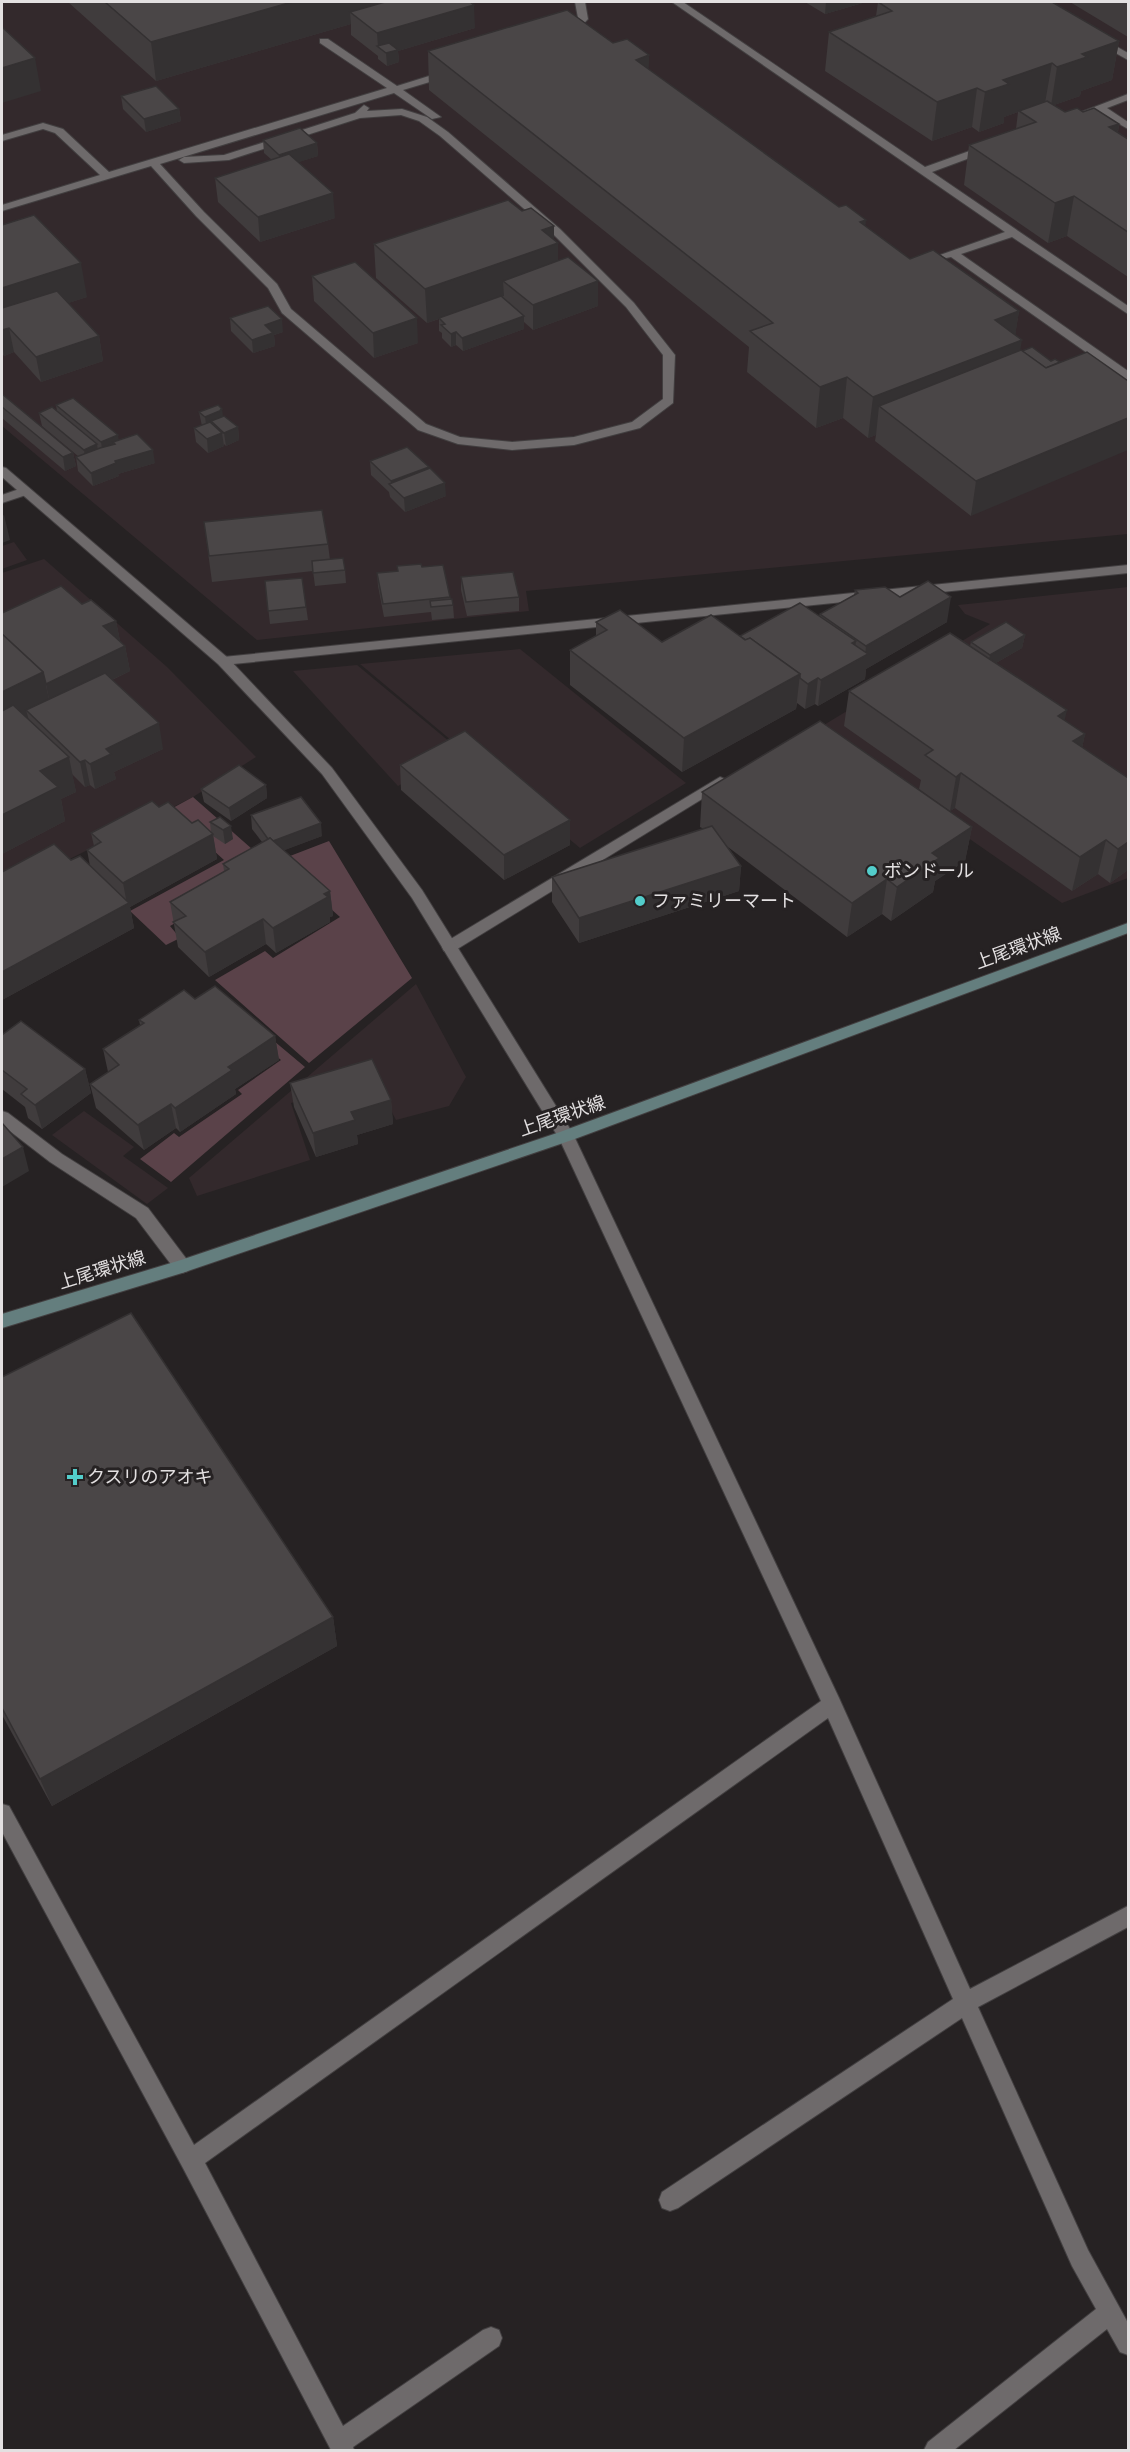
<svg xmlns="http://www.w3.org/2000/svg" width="1130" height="2452" viewBox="0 0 1130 2452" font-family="Figtree,'Noto Sans JP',sans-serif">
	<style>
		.built { fill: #33292c }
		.green { fill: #5a4249 }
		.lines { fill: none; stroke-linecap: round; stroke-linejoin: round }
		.service-casing { stroke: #423f40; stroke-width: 2 }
		.minor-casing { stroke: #423f40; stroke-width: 2 }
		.tertiary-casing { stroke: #423f40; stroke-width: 2 }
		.secondary-casing { stroke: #423f40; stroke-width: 2 }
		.service { fill: #6e6a6b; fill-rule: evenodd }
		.minor { fill: #6e6a6b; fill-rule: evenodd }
		.tertiary { fill: #6e6a6b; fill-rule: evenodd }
		.secondary { fill: #647e7e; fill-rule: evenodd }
		.wall { fill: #403c3d }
		.shaded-wall { fill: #343132 }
		.building { fill: #4a4647; stroke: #343132; stroke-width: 1.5 }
		.poi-dot { fill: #53cdcb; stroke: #262223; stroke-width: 2 }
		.labels { text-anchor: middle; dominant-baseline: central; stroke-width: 6; stroke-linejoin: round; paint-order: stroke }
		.poi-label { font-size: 18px; fill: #e3e0e1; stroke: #262223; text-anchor: start }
		.street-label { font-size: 18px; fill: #e3e0e1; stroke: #262223 }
	</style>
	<rect width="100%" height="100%" fill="#262223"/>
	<g class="built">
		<polygon points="2,2 1128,2 1128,534 526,591 529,611 257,640 2,426"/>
		<polygon points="14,542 27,560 2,569 2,546"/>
		<polygon points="44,559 167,667 256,757 193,797 2,893 2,573"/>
		<polygon points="1128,587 1128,878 1062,903 814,731 990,624 965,614 958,605"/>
		<polygon points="520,649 686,783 580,848 360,664"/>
		<polygon points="357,665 462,752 398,786 293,671"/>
		<polygon points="416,984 466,1077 449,1106 396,1120 375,1080 291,1103 310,1160 197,1196 189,1178"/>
		<polygon points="84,1111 134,1147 123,1156 168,1188 147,1204 52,1135"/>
	</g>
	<g class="green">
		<polygon points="193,797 268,863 228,894 170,926 180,938 166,945 130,911 224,860 169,810"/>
		<polygon points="329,841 412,978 309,1063 215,980 265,951 273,958 340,917 277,861"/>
		<polygon points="224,999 305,1067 171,1182 140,1159 174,1133 179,1137 242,1094 238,1090 281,1060 217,1006"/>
	</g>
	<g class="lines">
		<defs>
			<g id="service">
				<polygon points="575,2 585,2 588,19 571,37 563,37 563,33 578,18"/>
				<polygon points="672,2 683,2 925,167 986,145 994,145 994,149 932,172 1128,306 1128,314 1012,237 961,254 1128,371 1128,379 1124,379 951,257 946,258 940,255 1005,232"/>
				<polygon points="1098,36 1128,53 1128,60 1094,41 1093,39"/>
				<polygon points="320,39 328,39 397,86 445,71 453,71 453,75 403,90 441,117 432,119 394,93 160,164 204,212 277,284 291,309 426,424 460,437 512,442 574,437 632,422 663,399 663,355 626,307 552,233 440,136 419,121 401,115 360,118 229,160 184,163 179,160 184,157 224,155 355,113 364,105 369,108 367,111 402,109 427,117 448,132 560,229 634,303 675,355 673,403 640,428 574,445 512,450 458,444 418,430 282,313 268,288 196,216 151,166 2,211 2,205 100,175 55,133 43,129 2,141 2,135 43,123 63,129 109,172 387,88 320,43"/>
				<polygon points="1128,94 1128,100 1107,108 1128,122 1128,129 1098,112 1076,119 1071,116"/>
				<polygon points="720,777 725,779 727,782 725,785 454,951 444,951 442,947 444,943"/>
				<polygon points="2,1111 8,1113 62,1154 148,1208 188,1261 190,1266 188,1271 182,1273 176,1271 136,1218 50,1162 2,1125"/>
			</g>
			<g id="minor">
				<polygon points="25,487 29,488 31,491 29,494 2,503 2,495"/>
				<polygon points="1128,565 1128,573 223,665 216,661 223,657"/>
				<polygon points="566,1130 572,1132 574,1136 839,1698 970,1989 1128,1906 1128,1927 978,2007 1088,2250 1128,2323 1128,2355 1120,2352 1107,2329 954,2450 924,2450 928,2442 1096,2309 1072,2266 962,2018 678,2208 670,2211 662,2208 659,2200 662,2192 953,1999 828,1718 205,2163 343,2426 483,2330 491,2327 499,2330 502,2338 499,2346 353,2447 354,2450 331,2450 183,2168 2,1832 2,1804 9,1806 194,2145 821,1701 558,1136 560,1132"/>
			</g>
			<polygon id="tertiary" points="2,467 6,468 228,658 332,768 422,890 572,1132 574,1136 572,1140 560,1140 412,898 322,774 218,664 2,477"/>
			<polygon id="secondary" points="1128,923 1128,933 572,1140 182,1273 2,1328 2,1314 181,1260 560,1132"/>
		</defs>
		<use href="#service" class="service-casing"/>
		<use href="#minor" class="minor-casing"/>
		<use href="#tertiary" class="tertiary-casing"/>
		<use href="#secondary" class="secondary-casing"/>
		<use href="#service" class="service"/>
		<use href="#minor" class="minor"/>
		<use href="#tertiary" class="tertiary"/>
		<use href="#secondary" class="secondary"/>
	</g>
	<g class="wall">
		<polygon points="68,2 470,2 475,28 398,51 399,62 387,66 378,59 378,56 351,35 351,24 156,81"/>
		<polygon points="805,2 866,2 825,14"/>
		<polygon points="878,2 1119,41 1112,80 1081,91 1080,96 1054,105 1065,112 1083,112 1119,124 1118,132 1128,139 1128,277 1067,236 1048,243 964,185 969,145 1016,129 1018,112 1004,117 1004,123 979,132 972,127 932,141 825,71 829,32 876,16"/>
		<polygon points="1070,2 1128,2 1128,37"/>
		<polygon points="613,43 649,55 648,69 910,259 1019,311 1015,335 971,516 875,441 876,435 868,438 843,418 816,428 747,372 749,347 429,90 428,51"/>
		<polygon points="121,96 179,109 181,121 146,132 123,109"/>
		<polygon points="263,140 317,143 318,156 298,162 335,218 260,242 218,202 215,178 272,160 264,153"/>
		<polygon points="522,211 554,226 554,240 558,261 598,306 533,330 524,322 524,329 463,351 456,345 451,347 442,338 442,333 439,331 439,319 427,323 376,278 374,244"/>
		<polygon points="2,225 87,297 68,303 99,336 103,361 41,382 14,352 4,356 2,353"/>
		<polygon points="312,276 418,343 374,358 314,301"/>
		<polygon points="230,318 283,332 274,335 275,346 253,353 231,331"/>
		<polygon points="2,394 73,453 76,466 65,471 2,418"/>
		<polygon points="56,405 119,440 155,463 118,474 119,476 93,486 78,471 76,457 78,456 42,426 39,413 57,411"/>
		<polygon points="199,412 223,416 238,427 239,440 226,446 224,444 224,446 208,453 196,442 194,428 202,426"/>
		<polygon points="370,461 429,467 429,469 446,496 405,512 390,497 389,492 371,475"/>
		<polygon points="204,522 328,544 330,560 345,570 346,583 315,586 313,571 212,582"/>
		<polygon points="397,566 422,567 450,597 453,605 454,618 432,620 431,612 384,617 378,586 377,573 398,571"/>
		<polygon points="461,577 519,597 519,611 467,616 461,590"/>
		<polygon points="302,578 308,620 270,624 265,581"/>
		<polygon points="855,590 900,597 947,622 866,669 865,679 818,706 815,704 805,709 797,703 796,709 682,772 570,685 570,650 596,636 596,622 662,642 740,637 819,616 820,614 854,595"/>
		<polygon points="82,604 116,621 120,641 125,646 130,671 112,680 163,749 114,772 116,779 95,789 90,785 85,787 72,774 76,792 61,799 65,821 2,854 2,613"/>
		<polygon points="1025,635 1022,648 996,663 1064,720 1085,734 1082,748 1128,870 1110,883 1098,874 1072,891 955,808 950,811 919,789 921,780 844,726 849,691 970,646 971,642"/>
		<polygon points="400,765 570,820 570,845 504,880 401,790"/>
		<polygon points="266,785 267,798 231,821 204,802 201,789"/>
		<polygon points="702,792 972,827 965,861 935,881 933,892 891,921 882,914 847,937 728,847 741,866 739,891 579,943 552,902 552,877 704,829 700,827"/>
		<polygon points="159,807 211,833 210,822 220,817 233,839 225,844 213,836 217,859 130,907 134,928 2,1000 2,872 71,860 90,866 87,850 94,846 91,833"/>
		<polygon points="251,815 322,836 284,850 330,891 333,916 330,917 330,922 276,953 266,944 209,977 178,947 170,902 224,871 223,864 262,842 252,829"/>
		<polygon points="195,999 275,1036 279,1060 235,1089 236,1094 180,1132 176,1128 144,1150 96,1108 90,1084 108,1072 103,1049 140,1025 139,1020"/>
		<polygon points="2,1035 85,1069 91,1093 42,1129 28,1118 25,1107 2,1089"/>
		<polygon points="290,1083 391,1100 393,1124 357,1135 358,1144 316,1157 294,1107"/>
		<polygon points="2,1377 333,1617 337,1646 52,1806 2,1715"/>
	</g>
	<g class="shaded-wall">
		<polygon points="292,2 428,2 350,12 351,24 156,81 151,42"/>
		<polygon points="826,2 866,2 825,14"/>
		<polygon points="474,5 475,28 398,51 399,62 387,66 386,53 378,47 377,33"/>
		<polygon points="1119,41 1112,80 1081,91 1080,96 1051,106 1057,67 1082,54"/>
		<polygon points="649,55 648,95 636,60"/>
		<polygon points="35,58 41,91 2,103 2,68"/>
		<polygon points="1052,63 1045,103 1019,111 1018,112 1004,117 1004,123 979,132 985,92 1003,80"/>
		<polygon points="977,88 972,127 932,141 937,102"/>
		<polygon points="179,109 181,121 146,132 144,119"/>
		<polygon points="1119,124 1112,163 1109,127"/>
		<polygon points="317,143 318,156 281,168 279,155"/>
		<polygon points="333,193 335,218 260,242 258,217"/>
		<polygon points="1074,196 1067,236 1048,243 1055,203"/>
		<polygon points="866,220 862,260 860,222"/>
		<polygon points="554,226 554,244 558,243 558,277 503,281 504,296 427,323 425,289 542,230"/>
		<polygon points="81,263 87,297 2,325 2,288"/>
		<polygon points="598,281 598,306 533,330 533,305"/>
		<polygon points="1019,311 1014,343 1022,340 1015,381 879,406 876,435 868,438 873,397 995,320"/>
		<polygon points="524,316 524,329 463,351 462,338"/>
		<polygon points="417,318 418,343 374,358 373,333"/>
		<polygon points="282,319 283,332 274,335 275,346 253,353 252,340 265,325"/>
		<polygon points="9,328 14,352 4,356 2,343 2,330"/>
		<polygon points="456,332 456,345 451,347 451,334"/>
		<polygon points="99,336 103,361 41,382 36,357"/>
		<polygon points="847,377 843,418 816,428 820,387"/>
		<polygon points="222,409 224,422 211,421 212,428 207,430 205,417"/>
		<polygon points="1128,418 1128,450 971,516 976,481"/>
		<polygon points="238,427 239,440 226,446 224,433"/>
		<polygon points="222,433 224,446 208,453 207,439"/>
		<polygon points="118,435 120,448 113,442 115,451 103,456 101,442"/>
		<polygon points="97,444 99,457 86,463 84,450"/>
		<polygon points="153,450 155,463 118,474 119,476 93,486 91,473 115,461"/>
		<polygon points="73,453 76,466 65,471 63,457"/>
		<polygon points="429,467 429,480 391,486 391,481"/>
		<polygon points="445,483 446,496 405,512 404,498"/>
		<polygon points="4,515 10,540 2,543 2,516"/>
		<polygon points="951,597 947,622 866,669 865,679 818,706 821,680 852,643 856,641 853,663 865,656 866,646"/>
		<polygon points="116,621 121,646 103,626"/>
		<polygon points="1025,635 1022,648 987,668 990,655"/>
		<polygon points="125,646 130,671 51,709 46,684"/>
		<polygon points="43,672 52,713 26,710 30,724 2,738 2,692"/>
		<polygon points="800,674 796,709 682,772 684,738"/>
		<polygon points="818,678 815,704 805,709 808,684"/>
		<polygon points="1067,710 1059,745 1058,716"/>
		<polygon points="159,723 163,749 114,772 116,779 95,789 90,764 106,749"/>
		<polygon points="1085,734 1078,768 1073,741"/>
		<polygon points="69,757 76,792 61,799 65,821 2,854 2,815 40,771"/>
		<polygon points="85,760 90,785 85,787 80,762"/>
		<polygon points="961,773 955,808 950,811 956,777"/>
		<polygon points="266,785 267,798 231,821 229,808"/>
		<polygon points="570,820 570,845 504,880 504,855"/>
		<polygon points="321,823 322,836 272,855 270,842"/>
		<polygon points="231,826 233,839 225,844 223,830"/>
		<polygon points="972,827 965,861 935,881 933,892 891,921 897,887 932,853"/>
		<polygon points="213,834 217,859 130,907 134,928 2,1000 2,972 127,904 123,883"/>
		<polygon points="1106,840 1098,874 1072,891 1080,857"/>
		<polygon points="1128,842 1128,870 1110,883 1118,849"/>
		<polygon points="741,866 739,891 579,943 579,918"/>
		<polygon points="887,879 882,914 847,937 852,903"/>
		<polygon points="330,891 333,916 330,917 330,922 276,953 273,928"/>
		<polygon points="263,919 266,944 209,977 205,952"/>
		<polygon points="275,1036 279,1060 235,1089 236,1094 180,1132 175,1108 228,1067"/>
		<polygon points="85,1069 91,1093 42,1129 35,1105"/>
		<polygon points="391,1100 393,1124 357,1135 358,1144 316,1157 313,1133 351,1112"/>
		<polygon points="171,1104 176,1128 144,1150 138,1125"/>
		<polygon points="23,1147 29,1171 2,1187 2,1159"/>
		<polygon points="333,1617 337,1646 52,1806 40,1779"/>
	</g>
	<g class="building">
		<polygon points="105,2 292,2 151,42"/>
		<polygon points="385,2 470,2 474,5 377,33 350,12"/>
		<polygon points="878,2 1052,2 1119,41 1082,54 1087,57 1057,67 1052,63 1003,80 1009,84 985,92 977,88 937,102 829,32 892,11"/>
		<polygon points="567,10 613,43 627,39 649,55 636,60 839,207 846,205 866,220 860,222 910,259 933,250 1019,311 995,320 1022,340 873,397 847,377 820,387 750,331 773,323 428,51"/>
		<polygon points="2,27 35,58 2,68"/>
		<polygon points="389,43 398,50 386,53 377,46"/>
		<polygon points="156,86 179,109 144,119 121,96"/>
		<polygon points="1047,101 1065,112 1077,108 1083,112 1094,108 1119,124 1109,127 1128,139 1128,232 1074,196 1055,203 969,145 1036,122 1019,111"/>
		<polygon points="300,128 317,143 279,155 263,140"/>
		<polygon points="289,154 333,193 258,217 215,178"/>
		<polygon points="508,200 522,211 531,208 554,226 542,230 558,243 425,289 374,244"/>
		<polygon points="34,215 81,263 2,288 2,225"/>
		<polygon points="568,257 598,281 533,305 503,281"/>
		<polygon points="355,262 417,318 373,333 312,276"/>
		<polygon points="57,291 99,336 36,357 9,328 2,330 2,308"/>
		<polygon points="501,296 524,316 462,338 456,332 451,334 441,325 445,324 439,318"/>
		<polygon points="268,306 282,319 265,325 273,333 252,340 230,318"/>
		<polygon points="1032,347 1051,361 1055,359 1060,362 1046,368 1022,351"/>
		<polygon points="1021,350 1046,368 1087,352 1128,381 1128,418 976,481 879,406"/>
		<polygon points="2,394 73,453 63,457 2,407"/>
		<polygon points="73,398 118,435 101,442 56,405"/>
		<polygon points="218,405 222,409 220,410 222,410 205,417 199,412"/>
		<polygon points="52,407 97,444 84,450 39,413"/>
		<polygon points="224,416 238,427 224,433 211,421"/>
		<polygon points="210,422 222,433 207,439 194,428"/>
		<polygon points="137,434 153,450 115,461 116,463 91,473 76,457 100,448 115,444 113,442"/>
		<polygon points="407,447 429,467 391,481 370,461"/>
		<polygon points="430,468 445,483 404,498 389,484"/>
		<polygon points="322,510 328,544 209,556 204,522"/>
		<polygon points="343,558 345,570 313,573 312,561"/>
		<polygon points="421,564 422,567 443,565 450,597 383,604 377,573 398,571 397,566"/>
		<polygon points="513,572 519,597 466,602 461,577"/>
		<polygon points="302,578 306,607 268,611 265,581"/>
		<polygon points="928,581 951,597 866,646 820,614 858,593 855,590 885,587 900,597"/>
		<polygon points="61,586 82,604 91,600 116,621 103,626 125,646 46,684 43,672 2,634 2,613"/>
		<polygon points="452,599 453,605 431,607 430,601"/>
		<polygon points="800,603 856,641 852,643 868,654 821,680 818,678 808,684 800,678 800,674 750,638 746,640 740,636"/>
		<polygon points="620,610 662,642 711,615 745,640 750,638 800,674 684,738 570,650 607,630 596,622"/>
		<polygon points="1006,622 1025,635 990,655 971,642"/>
		<polygon points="950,633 1067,710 1058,716 1085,734 1073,741 1128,778 1128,842 1118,849 1106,840 1080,857 961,773 956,777 925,755 933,750 849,691"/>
		<polygon points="2,634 43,672 2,692"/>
		<polygon points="105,673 159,723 106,749 111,754 90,764 85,760 80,762 26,710"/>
		<polygon points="13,705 69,757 40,771 58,787 2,815 2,711"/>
		<polygon points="820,721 972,827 932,853 939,858 897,887 887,879 852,903 702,792"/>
		<polygon points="465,731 570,820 504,855 400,765"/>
		<polygon points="239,765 266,785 229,808 201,789"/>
		<polygon points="301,797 321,823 273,841 270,838 268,839 251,815"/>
		<polygon points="152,801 159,807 168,802 192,823 198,820 213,834 123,883 87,850 101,842 91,833"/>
		<polygon points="220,817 231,826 223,830 210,822"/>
		<polygon points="712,826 741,866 579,918 552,877"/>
		<polygon points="270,838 330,891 324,894 328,897 273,928 263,919 205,952 173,922 186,916 170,902 229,869 223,864"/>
		<polygon points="54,844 71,860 80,856 129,903 2,972 2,872"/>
		<polygon points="215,986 275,1036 228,1067 232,1070 175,1108 171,1104 138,1125 90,1084 119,1065 103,1049 144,1023 139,1020 184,990 195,999"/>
		<polygon points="21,1021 85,1069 35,1105 21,1094 27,1089 2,1070 2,1035"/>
		<polygon points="372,1059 391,1100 351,1112 355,1120 313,1133 290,1083"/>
		<polygon points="2,1123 23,1147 2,1159"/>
		<polygon points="131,1313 333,1617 40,1779 2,1708 2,1377"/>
	</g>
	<g class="poi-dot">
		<circle cx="872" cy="871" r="6"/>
		<circle cx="640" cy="901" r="6"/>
		<path d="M72 1468h6v6h6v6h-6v6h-6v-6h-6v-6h6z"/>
	</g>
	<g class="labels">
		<g class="poi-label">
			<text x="884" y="871">ボンドール</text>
			<text x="652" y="901">ファミリーマート</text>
			<text x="87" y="1477">クスリのアオキ</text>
		</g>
		<g class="street-label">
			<text transform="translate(1018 948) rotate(-20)">上尾環状線</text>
			<text transform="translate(562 1116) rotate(-19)">上尾環状線</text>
			<text transform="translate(102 1270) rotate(-17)">上尾環状線</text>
		</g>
	</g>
	<rect width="1130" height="2452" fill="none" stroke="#e3e0e1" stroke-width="6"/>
</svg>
